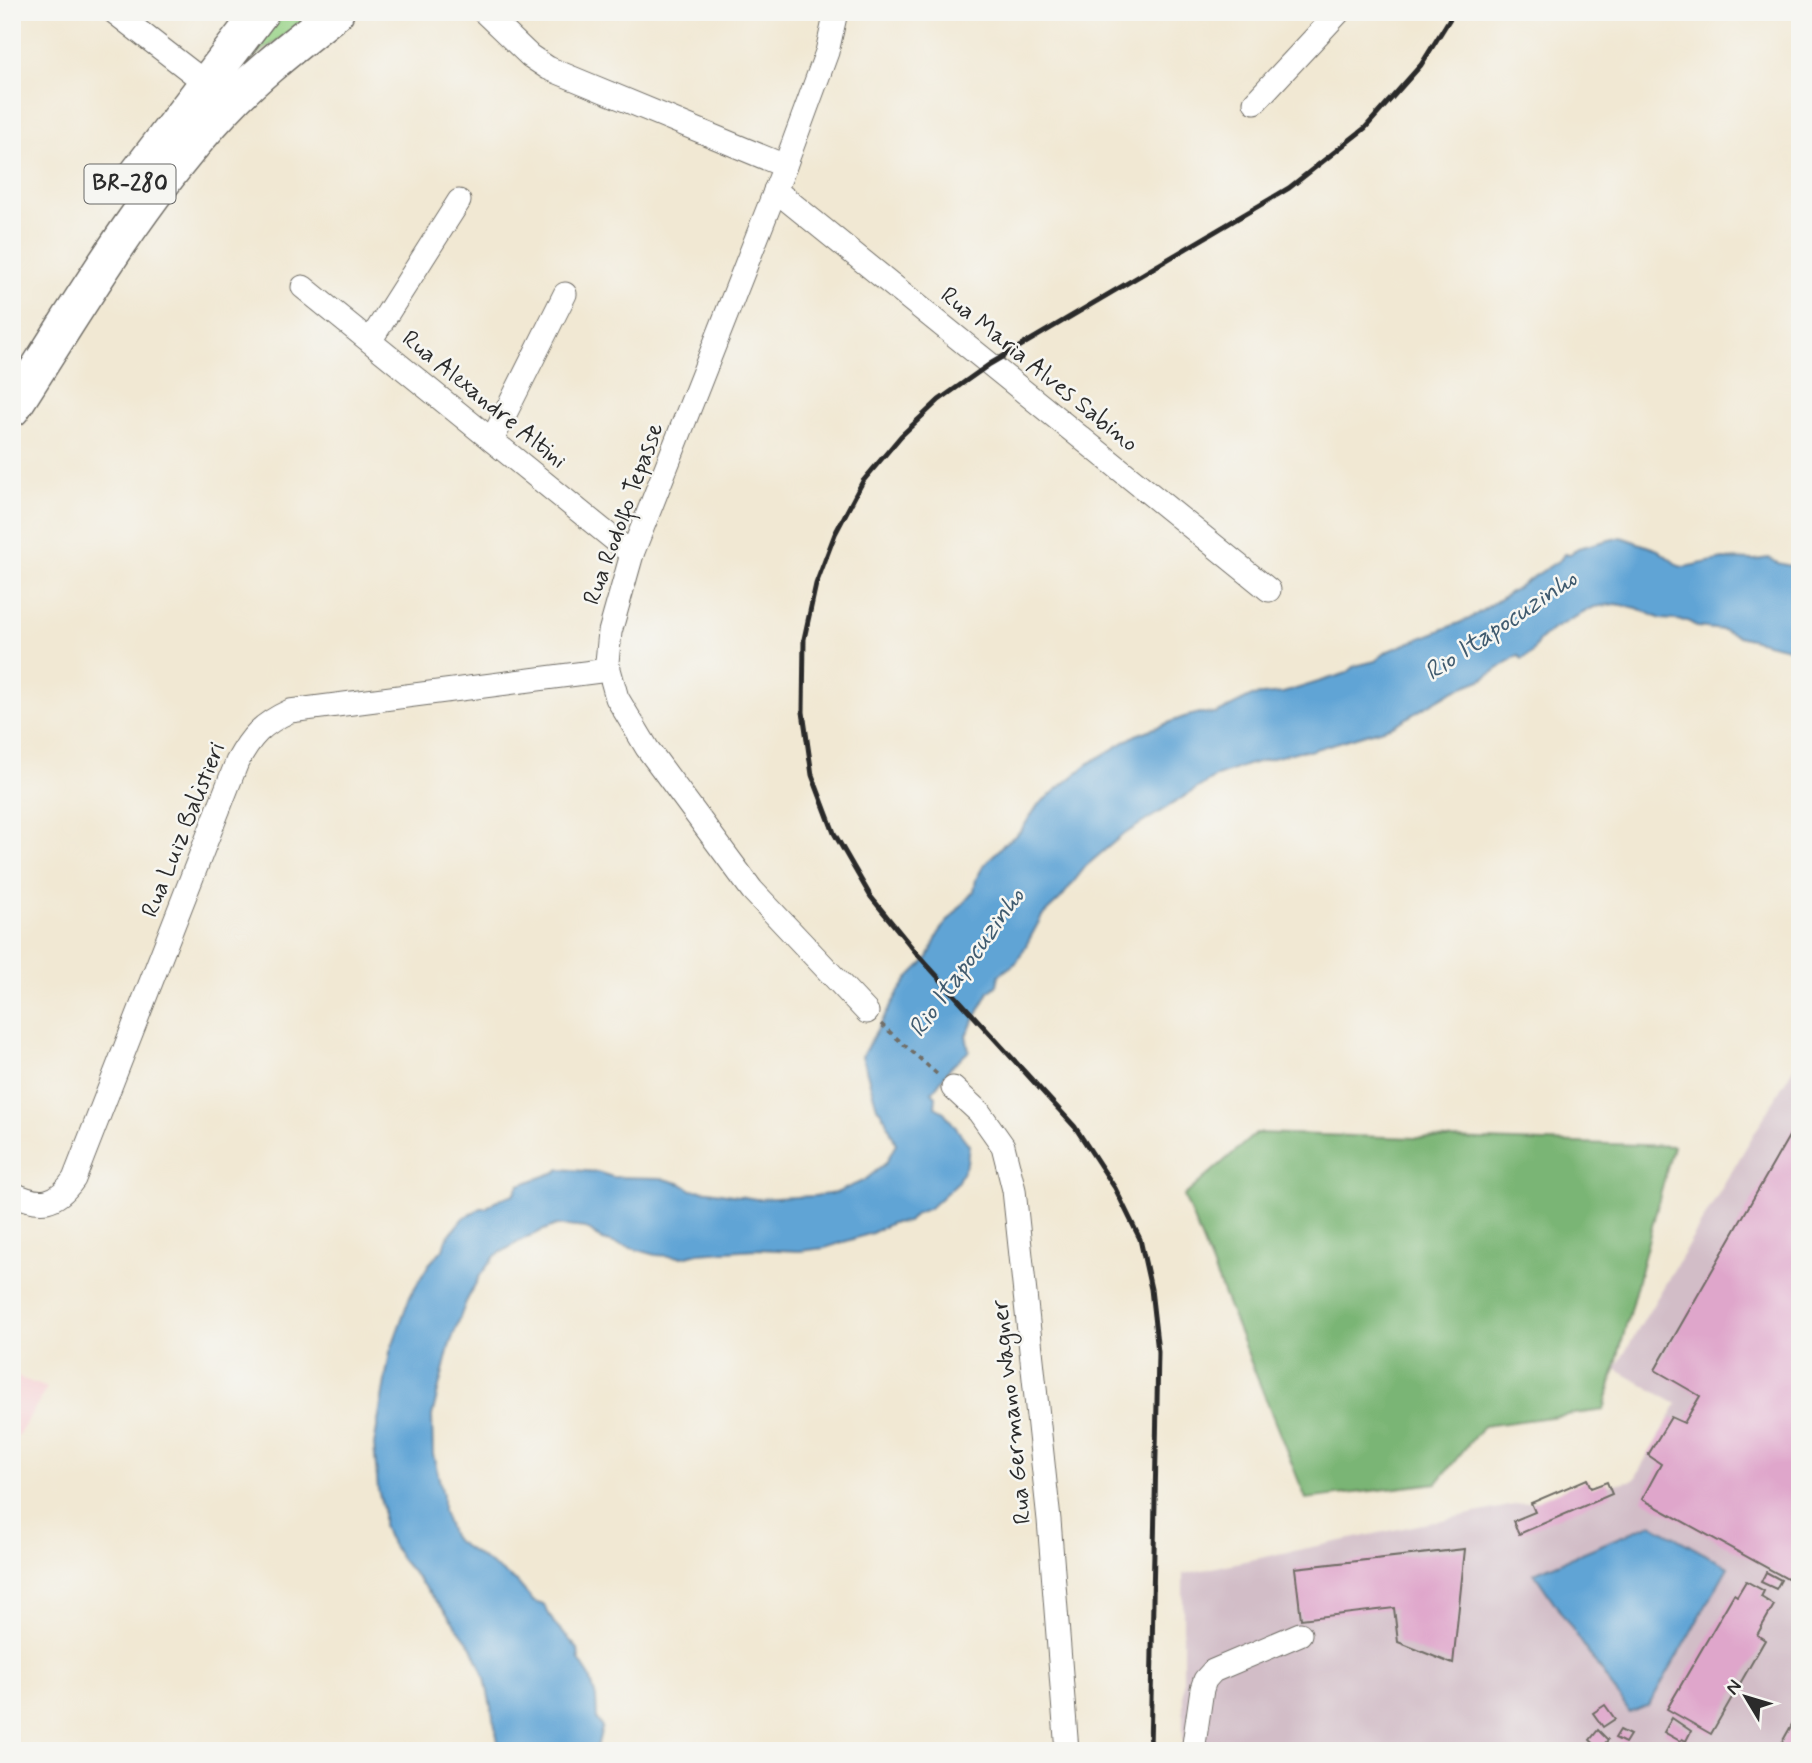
<svg xmlns="http://www.w3.org/2000/svg" width="1812" height="1763" viewBox="0 0 1812 1763" font-family="Mynerve,sans-serif">
	<style>
		.built { fill: #f7cfd3 }
		.industrial { fill: #d2bdc7 }
		.green { fill: #98d387; stroke: #627f59; stroke-width: 2 }
		.forest { fill: #7ab574; stroke: #527050; stroke-width: 2 }
		.water { fill: #60a4d5; stroke: #466880; stroke-width: 2 }
		.building { fill: #dfa6cb }
		.lines { fill: none; stroke-linecap: round; stroke-linejoin: round }
		.minor-casing { stroke: #706d66; stroke-width: 25 }
		.highway-casing { stroke: #706d66; stroke-width: 38 }
		.path { stroke: #706d66; stroke-width: 3.5; stroke-dasharray: 5 5; stroke-linecap: butt }
		.minor { stroke: #fff; stroke-width: 23 }
		.highway { stroke: #fff; stroke-width: 35 }
		.rail { stroke: #2b2b2b; stroke-width: 5 }
		.labels { text-anchor: middle; dominant-baseline: central; stroke-width: 5; stroke-linejoin: round; paint-order: stroke }
		.shield { fill: #f6f6f2; stroke: #686867; stroke-width: 2 }
		.shield-label { font-size: 23px; font-weight: bold; fill: #2b2b2b }
		.street-label { font-size: 24px; fill: #2b2b2b; stroke: #f6f6f2 }
		.water-label { font-size: 26px; font-style: italic; fill: #405b6f; stroke: #f6f6f2 }
	</style>
	<rect width="100%" height="100%" fill="#f6f6f2"/>
	<filter id="ink" filterUnits="userSpaceOnUse"><feTurbulence type="fractalNoise" baseFrequency=".0143" numOctaves="2"/><feDisplacementMap in="SourceGraphic" scale="14" xChannelSelector="R" yChannelSelector="G"/><feConvolveMatrix kernelMatrix="1 2 1 2 8 2 1 2 1" color-interpolation-filters="sRGB"/></filter>
	<filter id="wash" filterUnits="userSpaceOnUse"><feTurbulence type="fractalNoise" baseFrequency=".00686" numOctaves="4" result="noise"/><feDisplacementMap in="SourceGraphic" scale="28" xChannelSelector="R" yChannelSelector="G"/><feGaussianBlur stdDeviation="1.57" result="paint"/><feColorMatrix in="noise" values="0 0 0 0 0 0 0 0 0 0 0 0 0 0 0 0 0 1.4 0 .05"/><feComposite in="paint" operator="in"/></filter>
	<g filter="url(#wash)">
		<rect width="100%" height="100%" fill="#f1e8d3"/>
		<polygon class="built" points="12,1375 47,1388 12,1446"/>
		<polygon class="industrial" points="1800,1056 1800,1751 1183,1751 1183,1574 1634,1480 1677,1404 1615,1369"/>
		<polygon class="green" points="273,12 322,12 259,53 228,77"/>
		<polygon class="forest" points="1256,1133 1673,1146 1604,1410 1483,1426 1437,1483 1306,1499 1184,1196"/>
		<g class="water">
			<polygon points="1621,537 1658,550 1679,566 1684,567 1723,559 1755,560 1769,558 1778,563 1800,568 1800,651 1738,636 1723,630 1697,627 1688,621 1661,619 1637,608 1616,604 1594,607 1551,630 1539,641 1531,654 1522,659 1518,655 1483,679 1453,691 1393,726 1309,751 1299,751 1247,765 1217,776 1120,837 1086,866 1061,898 1042,916 1017,962 999,975 997,985 989,992 966,1035 969,1051 950,1068 932,1092 936,1096 935,1107 944,1112 969,1145 967,1163 957,1183 930,1208 915,1214 908,1222 891,1223 872,1233 825,1248 799,1251 756,1249 698,1253 683,1257 656,1255 603,1240 586,1228 556,1225 527,1237 495,1256 479,1277 466,1302 449,1347 432,1416 433,1454 443,1495 443,1511 452,1536 455,1540 517,1582 534,1602 544,1605 554,1623 578,1649 579,1660 590,1677 596,1698 597,1719 602,1728 596,1751 500,1751 485,1678 472,1647 444,1610 401,1559 387,1536 383,1525 383,1509 378,1490 374,1445 390,1352 410,1296 429,1264 443,1249 446,1239 463,1218 481,1208 486,1208 495,1201 514,1194 519,1185 556,1172 560,1169 597,1172 613,1177 661,1178 682,1184 692,1190 709,1191 756,1199 814,1196 836,1193 865,1180 886,1163 896,1144 886,1120 877,1107 862,1056 898,993 910,976 928,958 940,930 974,891 976,879 984,865 1003,845 1020,832 1038,805 1088,764 1136,735 1184,717 1200,713 1216,714 1252,696 1283,693 1347,673 1355,666 1375,661 1388,651 1469,619 1561,559 1564,554 1570,554 1578,548"/>
			<polygon points="1651,1524 1728,1567 1649,1705 1630,1713 1534,1573"/>
		</g>
		<g id="blocks">
			<g class="building">
				<polygon points="1800,1117 1800,1586 1642,1499 1661,1464 1648,1455 1671,1417 1684,1423 1700,1396 1655,1370"/>
				<polygon points="1587,1479 1591,1488 1607,1482 1612,1494 1519,1534 1513,1521 1535,1512 1531,1503"/>
				<polygon points="1465,1549 1453,1664 1398,1642 1394,1608 1301,1619 1295,1568"/>
				<polygon points="1766,1572 1781,1580 1776,1589 1761,1582"/>
				<polygon points="1746,1581 1764,1591 1761,1597 1774,1605 1757,1635 1765,1640 1711,1734 1667,1709 1734,1594 1737,1596"/>
				<polygon points="1605,1705 1615,1719 1603,1727 1593,1713"/>
				<polygon points="1800,1710 1800,1751 1777,1751"/>
				<polygon points="1672,1718 1691,1731 1686,1741 1682,1739 1680,1741 1664,1732"/>
				<polygon points="1598,1730 1608,1740 1600,1749 1590,1740"/>
				<polygon points="1620,1730 1630,1735 1625,1743 1615,1738"/>
			</g>
		</g>
	</g>
	<g filter="url(#ink)">
		<use href="#blocks" fill-opacity="0" stroke="#706d66" stroke-width="2"/>
		<g class="lines">
			<defs>
				<g id="minor">
					<polyline points="114,12 207,84"/>
					<polyline points="484,12 530,56 548,68 785,166"/>
					<polyline points="836,12 827,52 785,166 632,554 610,632 607,662 617,698 647,748 752,890 867,1012"/>
					<polyline points="1255,102 1339,12"/>
					<polyline points="775,190 1269,590"/>
					<polyline points="303,287 632,554"/>
					<polyline points="370,341 459,201"/>
					<polyline points="492,440 565,294"/>
					<polyline points="953,1088 979,1112 1003,1146 1014,1190 1049,1520 1067,1751"/>
					<path d="M12 1193C40 1207 56 1205 74 1179L237 762C251 736 262 724 290 711L608 670"/>
					<polyline points="1193,1751 1202,1689 1205,1680 1213,1671 1300,1634"/>
				</g>
				<g id="highway">
					<polyline points="131,182 261,12"/>
					<path d="M12 409C78 307 140 199 223 110 257 73 297 43 336 12"/>
				</g>
			</defs>
			<use href="#minor" class="minor-casing"/>
			<use href="#highway" class="highway-casing"/>
			<polyline class="path" points="881,1024 938,1075"/>
			<use href="#minor" class="minor"/>
			<use href="#highway" class="highway"/>
			<polyline class="rail" points="1150,1751 1158,1352 1151,1289 1140,1239 1115,1188 1075,1127 918,955 871,897 834,833 812,775 803,712 804,639 816,584 835,534 863,481 901,436 939,400 990,364 1289,188 1365,128 1421,65 1454,12"/>
		</g>
	</g>
	<g class="labels">
		<rect class="shield" x="84.5" y="164.5" width="91" height="39" rx="5"/>
		<g class="shield-label">
			<text x="130" y="184">BR-280</text>
		</g>
		<g class="street-label">
			<text transform="translate(1039 370) rotate(39)">Rua Maria Alves Sabino</text>
			<text transform="translate(484 400) rotate(39)">Rua Alexandre Altini</text>
			<text transform="translate(624 514) rotate(-70)">Rua Rodolfo Tepasse</text>
			<text transform="translate(184 830) rotate(-68)">Rua Luiz Balistieri</text>
			<text transform="translate(1012 1412) rotate(-96)">Rua Germano Wagner</text>
		</g>
		<g class="water-label">
			<text transform="translate(1501 626) rotate(-34)">Rio Itapocuzinho</text>
			<text transform="translate(967 963) rotate(-54)">Rio Itapocuzinho</text>
		</g>
	</g>
	<rect width="1812" height="1763" fill="none" stroke="#f6f6f2" stroke-width="42"/>
	<g transform="translate(1746 1697) rotate(308)" stroke="#f6f6f2" stroke-width="5" paint-order="stroke">
	<path d="M0-5L12 26L0 18L-12 26Z" fill="#2b2b2b"/>
	<text y="-10" font-size="19" font-weight="bold" text-anchor="middle" fill="#2b2b2b">N</text>
	</g>
</svg>
